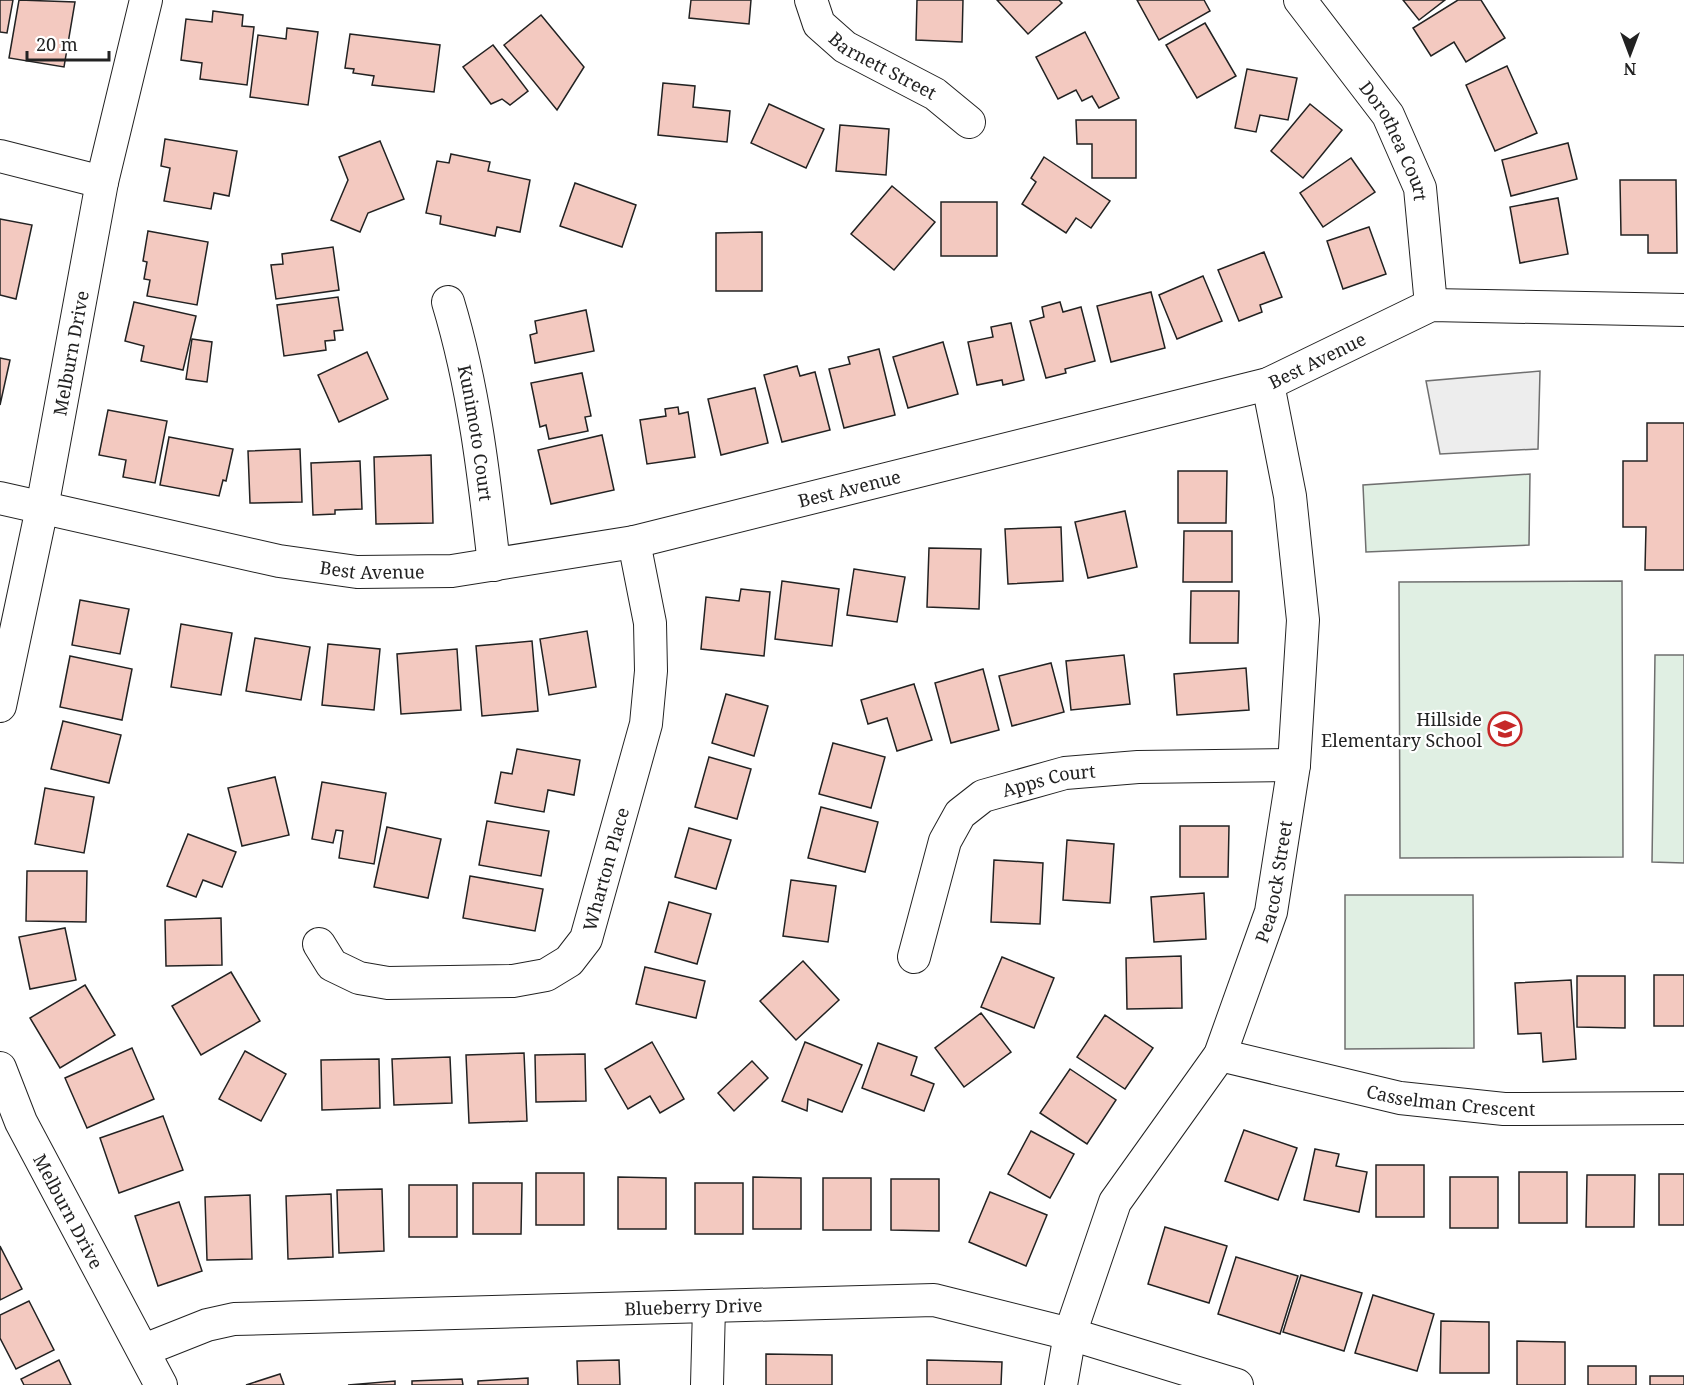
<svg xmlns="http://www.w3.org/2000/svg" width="1684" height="1385" viewBox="0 0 1684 1385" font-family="'Noto Serif',serif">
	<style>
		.green { fill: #e0efe3; stroke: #6f6f6f; stroke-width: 1.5 }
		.parking { fill: #ededed; stroke: #6f6f6f; stroke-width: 1.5 }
		.building { fill: #f3c9c0; stroke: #222; stroke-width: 1.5 }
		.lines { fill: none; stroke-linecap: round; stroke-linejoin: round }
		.minor-casing { stroke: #222; stroke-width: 34 }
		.minor { stroke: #fff; stroke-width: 32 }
		.labels { text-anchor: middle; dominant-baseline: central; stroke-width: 4.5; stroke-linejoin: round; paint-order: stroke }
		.street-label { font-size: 18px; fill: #222; stroke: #fff }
		.poi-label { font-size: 18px; fill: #222; stroke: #fff; text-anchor: end }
	</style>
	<rect width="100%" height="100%" fill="#fff"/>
	<g class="green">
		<polygon points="1530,474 1529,545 1366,552 1363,485"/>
		<polygon points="1622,581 1623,857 1400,858 1399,582"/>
		<polygon points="1655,655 1684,655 1684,863 1652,862"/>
		<polygon points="1345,895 1473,895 1474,1048 1345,1049"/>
	</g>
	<polygon class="parking" points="1540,371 1538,449 1440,454 1426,381"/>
	<g class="building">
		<polygon points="0,0 13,0 7,33 0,32"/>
		<polygon points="19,0 75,2 64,67 9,58"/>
		<polygon points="691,0 751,0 749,24 689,18"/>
		<polygon points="917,0 963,0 962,42 916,40"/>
		<polygon points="997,0 1059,0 1062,3 1028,34"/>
		<polygon points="1137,0 1204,0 1210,11 1159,40"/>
		<polygon points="1403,0 1445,0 1419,20"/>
		<polygon points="1458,0 1481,0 1505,38 1466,62 1454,42 1431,56 1413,28"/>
		<polygon points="213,11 243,15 242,26 254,27 247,85 200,79 202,63 181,60 186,19 212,22"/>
		<polygon points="541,15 584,67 557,110 504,45"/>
		<polygon points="1205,23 1236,76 1197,98 1166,45"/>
		<polygon points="287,28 318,32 308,105 250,97 258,35 286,39"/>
		<polygon points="1085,32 1119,98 1099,108 1092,96 1082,101 1076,90 1058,99 1036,57"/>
		<polygon points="350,34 440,45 434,92 372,85 374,76 353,73 354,69 345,68"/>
		<polygon points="493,45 528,91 510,105 502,99 491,104 463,67"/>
		<polygon points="1507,66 1537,133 1495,151 1466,85"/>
		<polygon points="1247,69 1297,78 1288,120 1260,115 1256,132 1235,128"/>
		<polygon points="663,83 695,86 693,107 730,111 727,142 658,135"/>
		<polygon points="769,104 824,129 806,168 751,143"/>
		<polygon points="1310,104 1342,130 1303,178 1271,151"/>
		<polygon points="1076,120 1136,120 1136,178 1092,178 1092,144 1077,144"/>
		<polygon points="840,125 889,129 886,175 836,171"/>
		<polygon points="165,139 237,151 229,196 214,193 211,209 164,201 170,168 161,166"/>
		<polygon points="380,141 404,199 368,213 360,232 331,220 348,180 339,157"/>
		<polygon points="1568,143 1577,179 1511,196 1502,160"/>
		<polygon points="451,154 490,162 488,171 530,180 520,232 497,227 495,236 440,224 441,216 426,213 437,161 449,163"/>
		<polygon points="1044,157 1110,201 1091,228 1076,218 1066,233 1022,204 1036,182 1031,178"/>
		<polygon points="1351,158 1375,192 1323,227 1300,193"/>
		<polygon points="1620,180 1676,180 1677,253 1648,253 1648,235 1621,235"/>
		<polygon points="575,183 636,205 622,247 560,226"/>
		<polygon points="892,186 935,222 894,270 851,234"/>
		<polygon points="1558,198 1568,254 1520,263 1510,207"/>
		<rect x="941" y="202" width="56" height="54"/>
		<polygon points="0,219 32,225 16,299 0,295"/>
		<polygon points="1369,227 1386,274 1343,289 1327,241"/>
		<polygon points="148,231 208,242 197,305 147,296 150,280 144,279 147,262 143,261"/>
		<polygon points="762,232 762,291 716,291 716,233"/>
		<polygon points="333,247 339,290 276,299 271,265 283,264 282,254"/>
		<polygon points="1264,252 1282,297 1260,305 1262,312 1239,321 1218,270"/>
		<polygon points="1203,276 1222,321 1177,339 1159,295"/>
		<polygon points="1151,292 1165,348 1111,362 1097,306"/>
		<polygon points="338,297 343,330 334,331 335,340 325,341 326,350 284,356 277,305"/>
		<polygon points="134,302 196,316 183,370 141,361 144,346 125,341"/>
		<polygon points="1060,302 1063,312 1081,307 1095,361 1065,369 1066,373 1046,378 1030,321 1044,317 1042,307"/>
		<polygon points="586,310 594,351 535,363 530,335 537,333 535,321"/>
		<polygon points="1011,323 1024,380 1003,385 1002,380 977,385 968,342 993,337 991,327"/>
		<polygon points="192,339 212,342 207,382 186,379"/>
		<polygon points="943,342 958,394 908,408 893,357"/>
		<polygon points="879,349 895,415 844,428 829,369 850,364 848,357"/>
		<polygon points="367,352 388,399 339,422 318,375"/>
		<polygon points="0,358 10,360 0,405"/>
		<polygon points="797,366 800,376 815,372 830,430 782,442 764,375"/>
		<polygon points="582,373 591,416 585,417 588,431 549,439 546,425 540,427 531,383"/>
		<polygon points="755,388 768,443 721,455 708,399"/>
		<polygon points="678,407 679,414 688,412 695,457 647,464 640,420 666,416 665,409"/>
		<polygon points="108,410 167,421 155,483 123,477 126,460 99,455"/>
		<polygon points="1647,423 1684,423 1684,570 1645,570 1646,527 1623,527 1623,461 1647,461"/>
		<polygon points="602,435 614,490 551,504 538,450"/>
		<polygon points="169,437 233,449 226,481 223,480 219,496 160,485"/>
		<polygon points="300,449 302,502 250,503 248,451"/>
		<polygon points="431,455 433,523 376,524 374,457"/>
		<polygon points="360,461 362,509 335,510 335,514 313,515 311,463"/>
		<polygon points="1178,471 1227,471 1226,523 1178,523"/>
		<polygon points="1125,511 1137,567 1088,578 1075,522"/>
		<polygon points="1061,527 1063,581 1008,584 1005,529"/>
		<polygon points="1184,531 1232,531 1232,582 1183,582"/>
		<polygon points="929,548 981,549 979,609 927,607"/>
		<polygon points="854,569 905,577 897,622 847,615"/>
		<polygon points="782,581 839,589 832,646 775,639"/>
		<polygon points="741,589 770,592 764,656 701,649 706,597 739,601"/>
		<polygon points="1191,591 1239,591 1238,643 1190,643"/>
		<polygon points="80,600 129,609 120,654 72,645"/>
		<polygon points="181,624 232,633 221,695 171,687"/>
		<polygon points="587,631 596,687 549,695 540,639"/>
		<polygon points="255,638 310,647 301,700 246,691"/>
		<polygon points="532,641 538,711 482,716 476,646"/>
		<polygon points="328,644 380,649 374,710 322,705"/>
		<polygon points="457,649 461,710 401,714 397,654"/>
		<polygon points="1124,655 1130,704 1071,710 1066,661"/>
		<polygon points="70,656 132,669 122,720 60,707"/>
		<polygon points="1051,663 1064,712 1012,726 999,676"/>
		<polygon points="1246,668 1249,710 1177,715 1174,674"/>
		<polygon points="983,669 999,730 951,743 935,683"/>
		<polygon points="914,684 932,740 897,751 887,718 868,724 861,700"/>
		<polygon points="726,694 768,706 754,756 712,743"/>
		<polygon points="63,721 121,735 109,783 51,769"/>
		<polygon points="833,743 885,757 871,808 819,794"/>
		<polygon points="517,749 580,760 574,795 548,790 544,812 495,803 501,772 512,774"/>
		<polygon points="709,757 751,769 737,819 695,807"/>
		<polygon points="275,777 289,835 242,846 228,788"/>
		<polygon points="322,782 386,793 374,864 339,858 343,831 336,830 333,843 312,839"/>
		<polygon points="45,788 94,797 84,853 35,844"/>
		<polygon points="821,807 878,822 865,872 808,858"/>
		<polygon points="487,821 549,831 541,876 479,865"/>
		<polygon points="1180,826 1229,826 1228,877 1180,877"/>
		<polygon points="387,827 441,839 428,898 374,887"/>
		<polygon points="689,828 731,840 716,889 675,877"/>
		<polygon points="188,834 236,852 222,887 203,880 196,897 167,886"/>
		<polygon points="1067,840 1114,844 1110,903 1063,900"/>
		<polygon points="994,860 1043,863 1040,924 991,922"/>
		<polygon points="27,871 87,871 86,922 26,921"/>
		<polygon points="470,876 543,889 535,931 463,918"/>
		<polygon points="791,880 836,886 828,942 783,936"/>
		<polygon points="1204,893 1206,939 1154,942 1151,897"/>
		<polygon points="669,902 711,914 697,964 655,952"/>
		<polygon points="221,918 222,965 166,966 165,920"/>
		<polygon points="65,928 76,980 30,989 19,937"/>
		<polygon points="1181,956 1182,1008 1127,1009 1126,958"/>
		<polygon points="1002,957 1054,978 1034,1028 981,1007"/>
		<polygon points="803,961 839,1000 796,1040 760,1001"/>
		<polygon points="645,967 705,981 696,1018 636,1004"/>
		<polygon points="231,972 260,1021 201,1055 172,1006"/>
		<rect x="1654" y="975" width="30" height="51"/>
		<polygon points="1577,976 1625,976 1625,1028 1577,1027"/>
		<polygon points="1571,980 1576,1059 1543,1062 1541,1033 1518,1034 1515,983"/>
		<polygon points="85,985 115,1035 60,1068 30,1018"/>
		<polygon points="981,1013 1011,1052 964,1087 935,1048"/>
		<polygon points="1105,1015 1153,1048 1125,1089 1077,1057"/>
		<polygon points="652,1042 684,1099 660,1113 650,1096 628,1109 605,1069"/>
		<polygon points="805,1042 862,1065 842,1112 808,1099 807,1111 782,1101"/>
		<polygon points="878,1043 917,1057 911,1075 934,1084 924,1111 862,1088"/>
		<polygon points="132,1048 154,1099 87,1128 65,1078"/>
		<polygon points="245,1051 286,1074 261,1121 219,1099"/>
		<polygon points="524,1053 527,1121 469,1123 466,1055"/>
		<polygon points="585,1054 586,1101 536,1102 535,1055"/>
		<polygon points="450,1057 452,1103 394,1105 392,1059"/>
		<polygon points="379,1059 380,1108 322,1110 321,1060"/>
		<polygon points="752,1061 768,1078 734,1111 718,1093"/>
		<polygon points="1070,1069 1116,1100 1087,1144 1040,1113"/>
		<polygon points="163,1116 183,1170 119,1193 100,1138"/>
		<polygon points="1244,1130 1297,1148 1278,1200 1225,1181"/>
		<polygon points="1031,1131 1074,1154 1050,1198 1008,1174"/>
		<polygon points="1315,1149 1339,1154 1336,1166 1367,1172 1359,1212 1304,1200"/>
		<rect x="1376" y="1165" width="48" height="52"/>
		<rect x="1519" y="1172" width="48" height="51"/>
		<rect x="536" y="1173" width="48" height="52"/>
		<rect x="1659" y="1174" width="25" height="51"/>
		<polygon points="1587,1175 1635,1175 1634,1227 1586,1227"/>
		<polygon points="618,1177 666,1178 666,1229 618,1229"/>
		<polygon points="753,1177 801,1178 801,1229 753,1229"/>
		<rect x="1450" y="1177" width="48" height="51"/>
		<rect x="823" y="1178" width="48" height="52"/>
		<polygon points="891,1179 939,1179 939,1231 891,1230"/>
		<polygon points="473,1183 522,1183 521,1234 473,1234"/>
		<rect x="695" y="1183" width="48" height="51"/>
		<rect x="409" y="1185" width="48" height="52"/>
		<polygon points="382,1189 384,1251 339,1253 337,1190"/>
		<polygon points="990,1192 1047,1215 1026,1266 969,1242"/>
		<polygon points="331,1194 333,1257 288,1259 286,1196"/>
		<polygon points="250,1195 252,1259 207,1260 205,1197"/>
		<polygon points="179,1202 202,1271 158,1286 135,1216"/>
		<polygon points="1165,1227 1227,1246 1209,1303 1148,1284"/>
		<polygon points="0,1246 22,1289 0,1300"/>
		<polygon points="1236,1257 1298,1276 1280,1334 1218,1314"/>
		<polygon points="1301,1275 1362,1293 1344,1351 1283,1332"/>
		<polygon points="1373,1295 1434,1314 1417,1371 1355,1353"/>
		<polygon points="29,1301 54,1350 16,1369 0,1338 0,1315"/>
		<polygon points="1441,1321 1489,1322 1489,1373 1440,1373"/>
		<polygon points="1517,1341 1565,1342 1565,1385 1517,1385"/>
		<polygon points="766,1354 832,1355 832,1385 766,1385"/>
		<polygon points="59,1360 71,1385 24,1385 21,1379"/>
		<polygon points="619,1360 620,1385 578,1385 577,1361"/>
		<polygon points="927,1360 1002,1362 1001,1385 927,1385"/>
		<rect x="1588" y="1366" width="48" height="19"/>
		<polygon points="280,1374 284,1385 246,1385"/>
		<rect x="1650" y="1376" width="34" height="9"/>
		<polygon points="528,1378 528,1385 478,1385 478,1381"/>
		<polygon points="462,1379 463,1385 412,1385 412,1381"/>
		<polygon points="395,1381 395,1385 348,1385"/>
	</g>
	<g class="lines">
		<defs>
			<g id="minor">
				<path id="s1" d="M811 0 819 24 845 47 935 94 969 122"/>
				<path id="s2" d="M1300 0 1388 115 1420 188 1431 305"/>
				<polyline points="0,156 102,182"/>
				<path id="s3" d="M448 302C474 388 484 475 494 565"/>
				<path id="s4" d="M0 498 279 561 357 572 452 571 634 542 1268 384 1431 305 1684 310"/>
				<path id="s5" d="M0 706 42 508 102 182 146 0"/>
				<path id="s6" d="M319 944 332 965 359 978 388 983 513 981 546 975 569 961 586 939 646 724 651 671 650 623 634 542"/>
				<path id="s7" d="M914 957 945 841 960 814 983 796 1065 773 1138 767 1294 765"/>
				<path id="s8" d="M1220 1055 1400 1098 1504 1109 1684 1108"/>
				<path id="s9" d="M0 1068 21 1122 161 1385"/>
				<path id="s10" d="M144 1350 207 1325 234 1319 934 1300 1070 1334 1237 1385"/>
				<polyline points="707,1385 709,1307"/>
				<path id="s11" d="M1061 1385 1070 1334 1115 1202 1220 1055 1271 912 1294 765 1303 620 1290 496 1268 384"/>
			</g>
		</defs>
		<use href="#minor" class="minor-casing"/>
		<use href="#minor" class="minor"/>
	</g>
	<defs>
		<symbol id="school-ring" viewBox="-11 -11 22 22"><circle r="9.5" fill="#fff" stroke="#c62828" stroke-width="1.5"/><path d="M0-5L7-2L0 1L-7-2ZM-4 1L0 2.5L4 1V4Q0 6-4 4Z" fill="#c62828"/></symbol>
	</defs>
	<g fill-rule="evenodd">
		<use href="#school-ring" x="1486" y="710" width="38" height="38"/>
	</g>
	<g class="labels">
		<g class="street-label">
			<text stroke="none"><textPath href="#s1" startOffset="102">Barnett Street</textPath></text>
			<text stroke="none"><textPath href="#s2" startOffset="171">Dorothea Court</textPath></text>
			<text stroke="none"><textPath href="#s5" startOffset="360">Melburn Drive</textPath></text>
			<text stroke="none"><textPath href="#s4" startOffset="1352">Best Avenue</textPath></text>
			<text stroke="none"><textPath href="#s3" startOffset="134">Kunimoto Court</textPath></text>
			<text stroke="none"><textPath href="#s4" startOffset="866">Best Avenue</textPath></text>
			<text stroke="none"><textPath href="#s4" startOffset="380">Best Avenue</textPath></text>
			<text stroke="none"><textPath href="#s7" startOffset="248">Apps Court</textPath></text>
			<text stroke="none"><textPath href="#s6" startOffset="370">Wharton Place</textPath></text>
			<text stroke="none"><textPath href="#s11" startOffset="554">Peacock Street</textPath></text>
			<text stroke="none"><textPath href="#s8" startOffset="236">Casselman Crescent</textPath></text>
			<text stroke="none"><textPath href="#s9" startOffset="159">Melburn Drive</textPath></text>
			<text stroke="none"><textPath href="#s10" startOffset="555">Blueberry Drive</textPath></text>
		</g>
		<g class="poi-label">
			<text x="1482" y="719">Hillside<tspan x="1482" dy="21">Elementary School</tspan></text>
		</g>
	</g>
	<g transform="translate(1630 54) rotate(180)" stroke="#ffffff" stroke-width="4.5" paint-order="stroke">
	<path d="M0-4.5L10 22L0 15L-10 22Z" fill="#222222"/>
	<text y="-9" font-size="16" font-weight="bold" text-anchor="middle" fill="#222222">N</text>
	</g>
	<path d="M27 51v9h82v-9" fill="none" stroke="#222222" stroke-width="3"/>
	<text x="36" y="51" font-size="18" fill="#222222" stroke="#ffffff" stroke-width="4.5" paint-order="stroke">20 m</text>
</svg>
